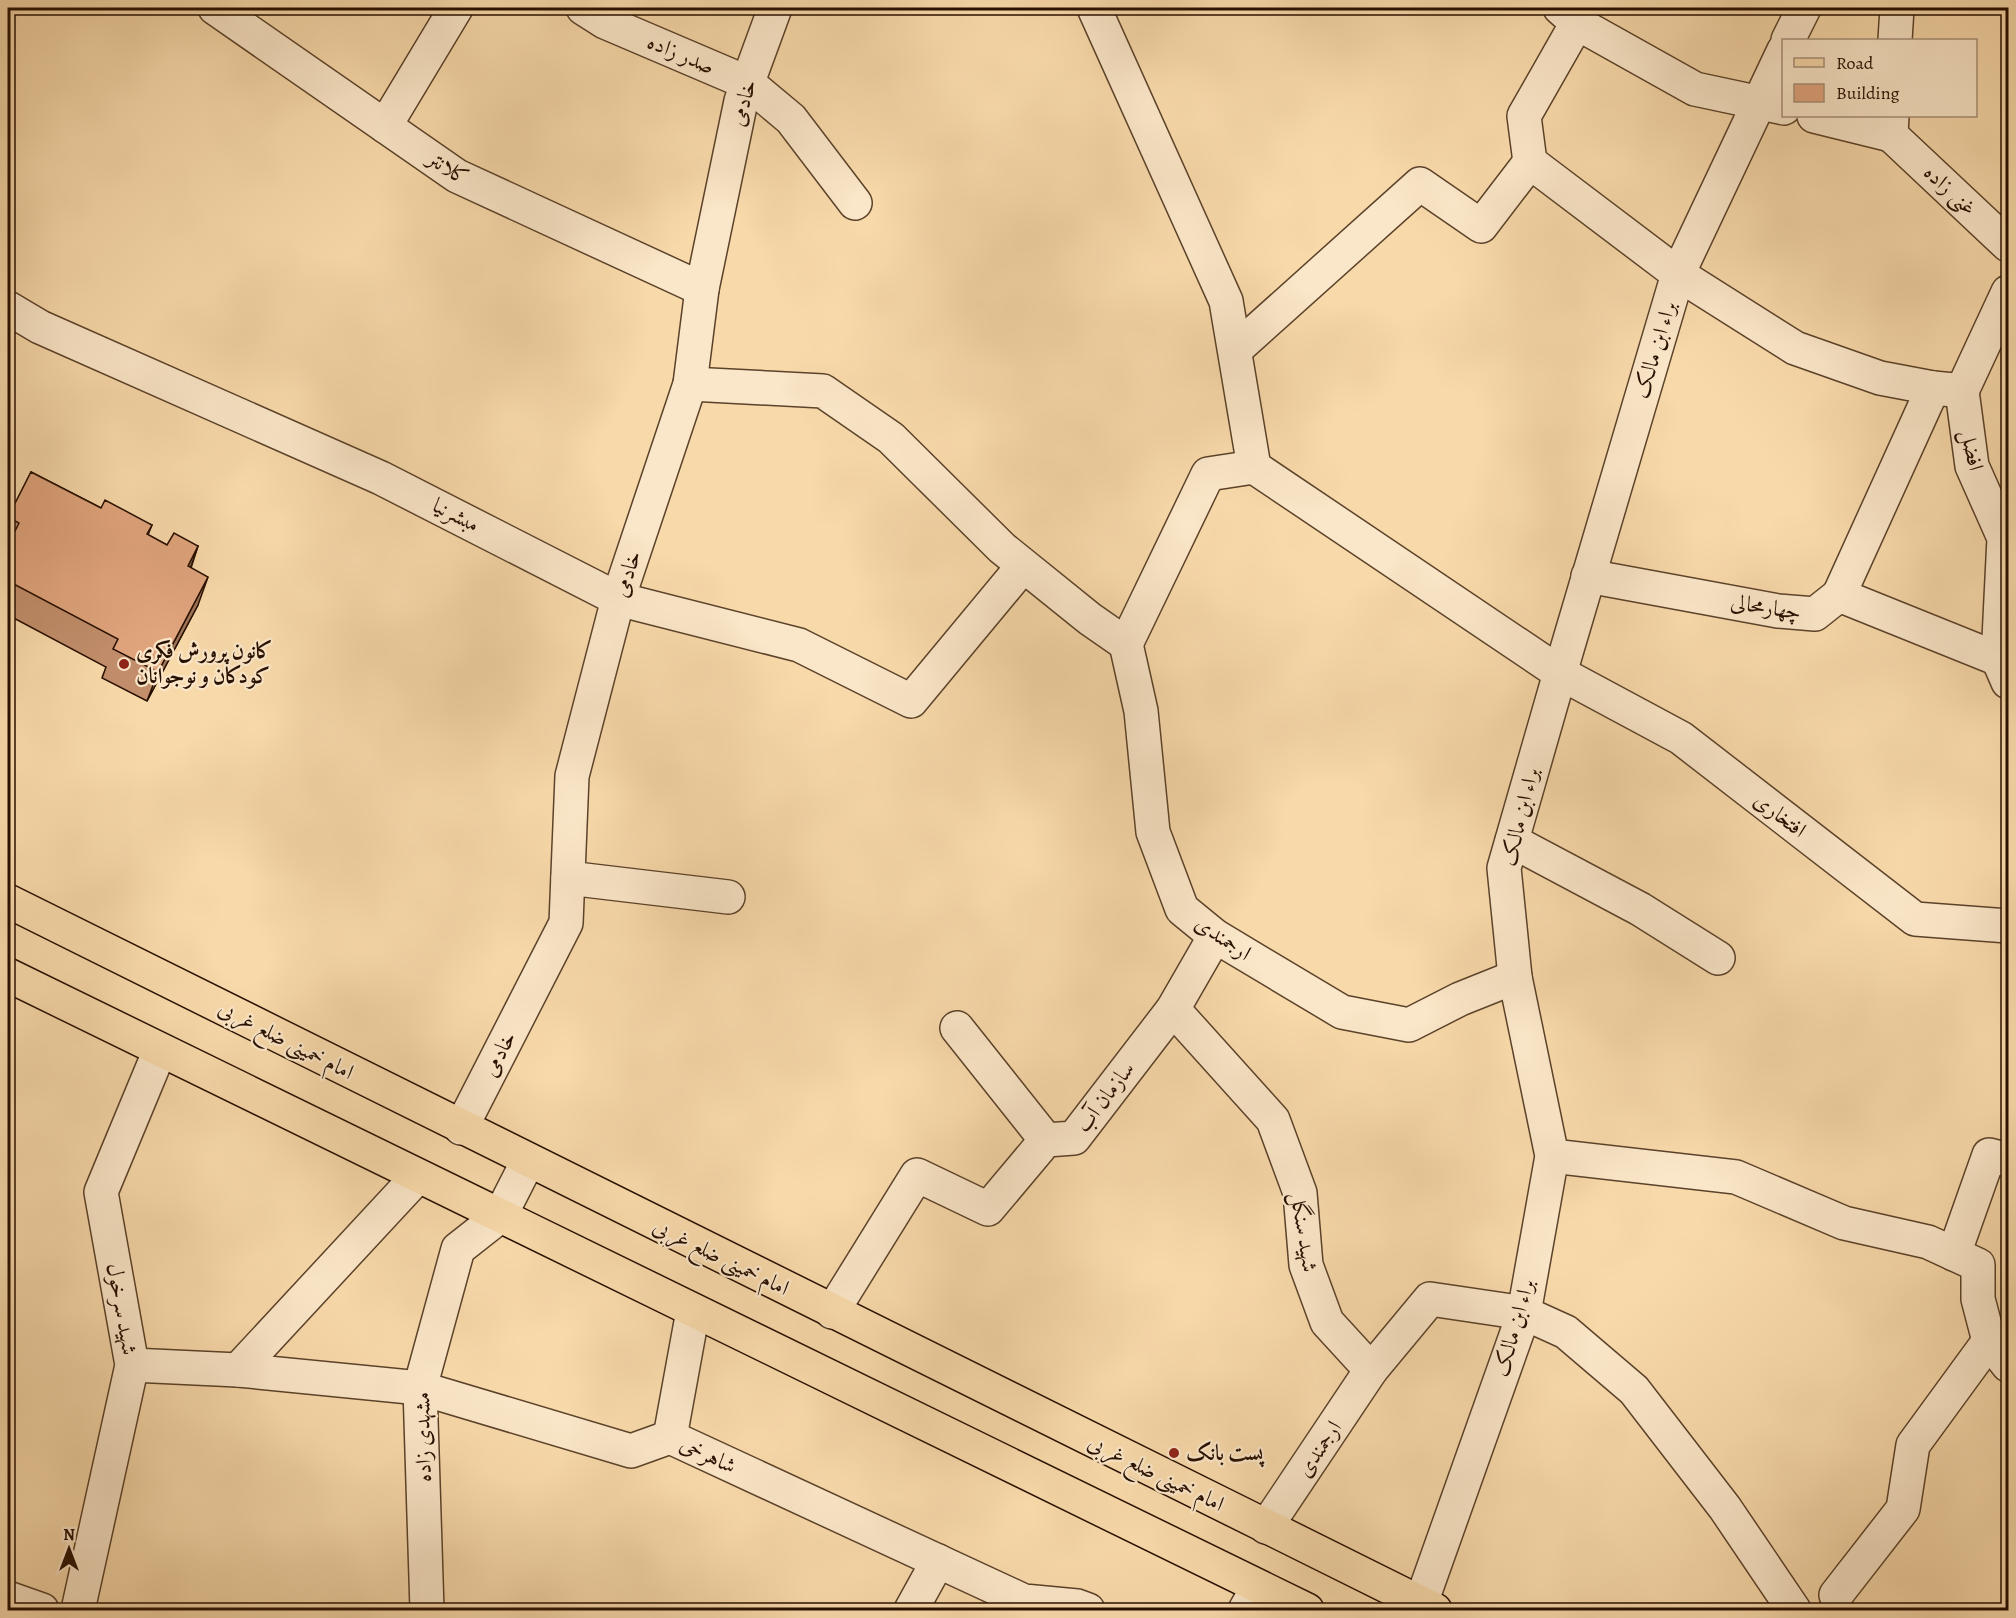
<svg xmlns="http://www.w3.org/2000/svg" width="2016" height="1618" viewBox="0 0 2016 1618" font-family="Alegreya,Amiri,serif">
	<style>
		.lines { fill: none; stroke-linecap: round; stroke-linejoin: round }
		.minor-casing { stroke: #5b422a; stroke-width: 36 }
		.major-casing { stroke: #270f00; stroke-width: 36 }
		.minor { stroke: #fae6c8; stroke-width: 33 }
		.major { stroke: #f8d9aa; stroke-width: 33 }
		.wall { fill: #c28e6c; stroke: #270f00; stroke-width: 1.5 }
		.shaded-wall { fill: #9e7458; stroke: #270f00; stroke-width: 1.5 }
		.building { fill: #e1a57d; stroke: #270f00; stroke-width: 1.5 }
		.poi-dot { fill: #8f2418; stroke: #fae6c8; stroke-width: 2 }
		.labels { text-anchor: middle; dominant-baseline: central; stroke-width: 4.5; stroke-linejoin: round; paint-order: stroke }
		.street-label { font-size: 22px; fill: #270f00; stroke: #fae6c8 }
		.poi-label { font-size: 22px; font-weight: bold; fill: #270f00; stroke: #fae6c8; text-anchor: start }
	</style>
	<rect width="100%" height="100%" fill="#f8d9aa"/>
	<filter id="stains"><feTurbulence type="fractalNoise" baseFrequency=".00333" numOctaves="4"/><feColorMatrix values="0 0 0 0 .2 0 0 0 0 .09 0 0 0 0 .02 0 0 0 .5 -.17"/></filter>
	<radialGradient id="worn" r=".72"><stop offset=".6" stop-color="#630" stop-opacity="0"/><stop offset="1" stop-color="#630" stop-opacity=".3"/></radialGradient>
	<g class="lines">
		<defs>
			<g id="minor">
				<polyline points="215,8 457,176 702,289"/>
				<polyline points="583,8 605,22 748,83 791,119 855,203"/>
				<polyline points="1094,8 1226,301 1254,467 1560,673 1681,738 1915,919 2008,926"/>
				<polyline points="1560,8 1577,23 1695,89 1784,108"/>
				<polyline points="1788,40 1804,8"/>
				<polyline points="1895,40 1897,8"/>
				<polyline points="1814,116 1891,135 1892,116"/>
				<polyline points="385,126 456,8"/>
				<polyline points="1891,135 2008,245"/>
				<polyline points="1530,162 1524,116 1577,23"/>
				<polyline points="8,308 40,327 381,478 618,599 799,645 911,701 1023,566"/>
				<polyline points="1235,350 1420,184 1481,226 1530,162 1678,274 1795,348 1880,378 1933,388"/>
				<polyline points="690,384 823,391 891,438 1002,548 1090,619 1126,644 1208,474 1254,467"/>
				<polyline points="1962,391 1972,466 2004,538 1998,659 2008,682"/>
				<polyline points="1962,391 2008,292"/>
				<polyline points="1588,576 1778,611 1815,614 1839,595 1998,659"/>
				<polyline points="1839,595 1933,388 1954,390"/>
				<polyline points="1126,644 1141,711 1153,832 1182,909 1215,936 1342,1012 1409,1025 1460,999 1515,977"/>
				<polyline points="1512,841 1640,909 1718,958"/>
				<polyline points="568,878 728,897"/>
				<polyline points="1173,1009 1273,1120 1300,1193 1306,1265 1327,1322 1371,1370"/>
				<polyline points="957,1028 1046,1140"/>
				<polyline points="461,1128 566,923 572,776 618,599 690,384 702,289 741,101 775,8"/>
				<polyline points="1552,1156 1736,1177 1844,1223 1928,1242 1978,1265 1978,1299 1989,1341 2008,1365"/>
				<polyline points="1954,1254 1989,1155 2008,1160"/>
				<polyline points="832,1312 917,1175 988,1209 1046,1140 1074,1138 1173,1009 1215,936"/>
				<polyline points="132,1365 238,1370 420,1388 631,1451 670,1437 1024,1601 1077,1606 1088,1610"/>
				<polyline points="238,1370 418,1176"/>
				<polyline points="670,1437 693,1311"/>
				<polyline points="1266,1527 1371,1370 1430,1299 1524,1313 1566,1332 1634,1390 1725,1508 1794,1610"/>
				<polyline points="1836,1595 1903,1509 1913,1445 1989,1341"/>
				<polyline points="8,1598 42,1610"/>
				<polyline points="1421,1603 1524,1313 1552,1156 1515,977 1504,868 1560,673 1678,274 1784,50"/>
				<polyline points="78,1610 132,1365 101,1192 160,1050"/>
				<polyline points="427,1610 420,1388 458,1249 500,1216 528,1161"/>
				<polyline points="911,1610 938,1561"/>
				<polyline points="1245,1610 1258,1587"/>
			</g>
			<g id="major">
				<polyline points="8,901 1435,1610"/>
				<polyline points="8,975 1307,1610"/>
			</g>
		</defs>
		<use href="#minor" class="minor-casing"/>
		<use href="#major" class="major-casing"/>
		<use href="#minor" class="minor"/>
		<use href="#major" class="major"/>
	</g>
	<polygon class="wall" points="31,472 101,508 152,525 148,535 167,545 198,546 191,568 198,605 147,701 102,678 106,667 8,615 8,518"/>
	<g class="shaded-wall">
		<polygon points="198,546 188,575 188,566"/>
		<polygon points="208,577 198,605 147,701 158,672"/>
	</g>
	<polygon class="building" points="31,472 101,508 105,500 152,525 147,534 167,545 174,533 198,546 188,566 208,577 158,672 113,649 118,639 8,581 8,559 12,550 8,547 8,545 19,523 8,517"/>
	<g class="poi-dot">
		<circle cx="124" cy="664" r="6"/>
		<circle cx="1174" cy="1453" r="6"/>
	</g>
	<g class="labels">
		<g class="street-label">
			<text transform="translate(681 54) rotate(23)">صدر زاده</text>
			<text transform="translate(743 103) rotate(-74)">خادمی</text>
			<text transform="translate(448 168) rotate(32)">کلانتر</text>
			<text transform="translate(1950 190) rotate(43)">غنی زاده</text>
			<text transform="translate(1655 350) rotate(-73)">براء ابن مالک</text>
			<text transform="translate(1972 450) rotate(78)">افضل</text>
			<text transform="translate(456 515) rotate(27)">مبشرنیا</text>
			<text transform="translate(627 574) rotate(-72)">خادمی</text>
			<text transform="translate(1766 607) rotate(9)">چهارمحالی</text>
			<text transform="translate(1780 815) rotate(37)">افتخاری</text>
			<text transform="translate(1520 817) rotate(-76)">براء ابن مالک</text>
			<text transform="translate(1223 938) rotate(34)">ارجمندی</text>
			<text transform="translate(286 1040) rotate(27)">امام خمینی ضلع غربی</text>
			<text transform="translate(499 1054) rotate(-63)">خادمی</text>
			<text transform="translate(1105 1097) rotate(-53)">سازمان آب</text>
			<text transform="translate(1304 1232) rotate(81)">شهید سنگل</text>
			<text transform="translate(721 1257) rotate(26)">امام خمینی ضلع غربی</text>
			<text transform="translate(122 1309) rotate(80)">شهید سرخول</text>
			<text transform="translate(1514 1328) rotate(-74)">براء ابن مالک</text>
			<text transform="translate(423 1437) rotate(-91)">مشهدی زاده</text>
			<text transform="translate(1319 1449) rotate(-56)">ارجمندی</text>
			<text transform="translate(708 1455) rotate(25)">شاهرخی</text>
			<text transform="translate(1156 1473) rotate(26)">امام خمینی ضلع غربی</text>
		</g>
		<g class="poi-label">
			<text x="136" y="651">کانون پرورش فکری<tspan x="136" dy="25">کودکان و نوجوانان</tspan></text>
			<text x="1186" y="1453">پست بانک</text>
		</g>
	</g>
	<rect width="2016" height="1618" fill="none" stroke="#f8d9aa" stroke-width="30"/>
	<rect x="9" y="9" width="1998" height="1600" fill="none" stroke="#270f00" stroke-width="3"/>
	<rect x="15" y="15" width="1986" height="1588" fill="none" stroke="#270f00" stroke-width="1.5"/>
	<rect x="1782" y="39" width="195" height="78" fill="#fae6c8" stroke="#a69078" stroke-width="1.5"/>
	<rect x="1794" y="58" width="30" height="9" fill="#f8d9aa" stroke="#a69078" stroke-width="1.5"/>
	<text x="1836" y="69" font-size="18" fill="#270f00">Road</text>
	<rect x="1794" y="84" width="30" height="18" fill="#e1a57d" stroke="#a69078" stroke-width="1.5"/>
	<text x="1836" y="99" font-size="18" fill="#270f00">Building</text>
	<g transform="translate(69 1549)" stroke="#fae6c8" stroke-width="4.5" paint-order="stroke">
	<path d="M0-4.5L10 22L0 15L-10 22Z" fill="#270f00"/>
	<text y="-9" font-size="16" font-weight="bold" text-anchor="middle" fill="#270f00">N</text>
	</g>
	<rect width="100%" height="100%" filter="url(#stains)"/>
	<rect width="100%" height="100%" fill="url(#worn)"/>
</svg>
